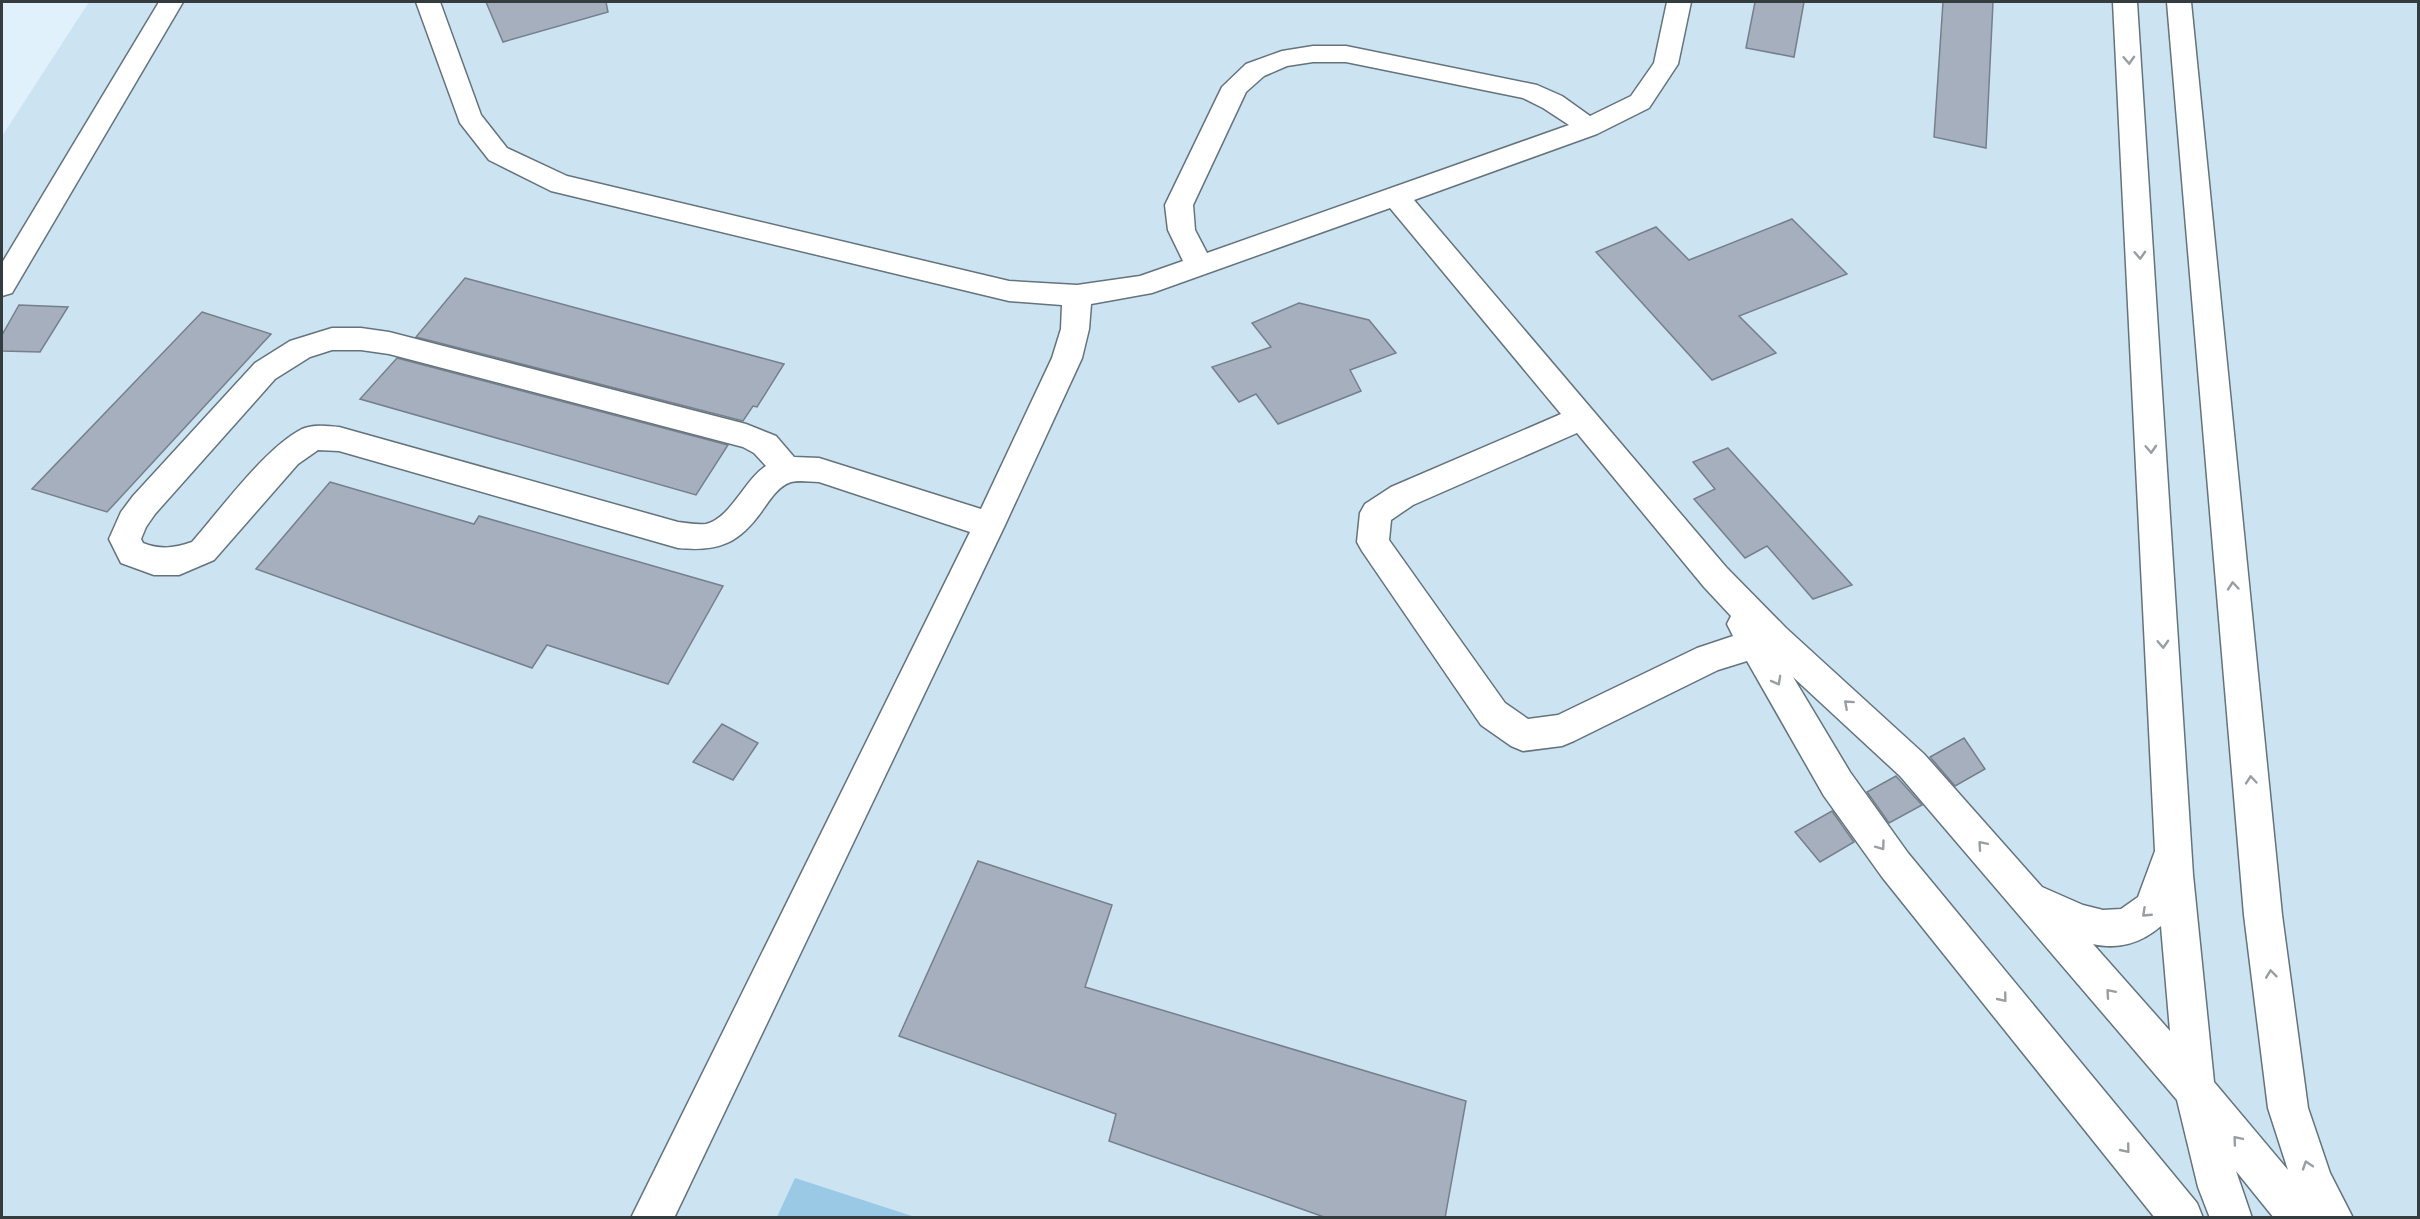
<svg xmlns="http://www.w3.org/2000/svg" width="2420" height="1219" viewBox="0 0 2420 1219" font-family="'Asap Condensed',sans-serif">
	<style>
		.built { fill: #cce3f1 }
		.green { fill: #99c9e4 }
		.building { fill: #a5afbd; stroke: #76808c; stroke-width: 1.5 }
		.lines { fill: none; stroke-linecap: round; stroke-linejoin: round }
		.minor-casing { stroke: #64737c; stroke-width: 3 }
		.minor { fill: #fff; fill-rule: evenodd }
		.oneway { stroke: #9a9ea0 }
	</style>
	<rect width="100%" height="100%" fill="#e0f1fb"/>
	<polygon class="built" points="89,2 2418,2 2418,1217 2,1218 2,136"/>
	<polygon class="green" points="795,1178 915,1217 777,1217"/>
	<g class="building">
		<polygon points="486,2 606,2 608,12 503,42"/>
		<polygon points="1755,2 1804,2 1794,57 1746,48"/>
		<polygon points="1943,2 1993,2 1986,148 1934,137"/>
		<polygon points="1792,219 1847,274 1739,316 1776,353 1712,380 1596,252 1656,227 1689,260"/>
		<polygon points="465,278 784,364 757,407 753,406 743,421 416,337"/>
		<polygon points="1299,303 1369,320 1396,353 1350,370 1361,391 1278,424 1256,394 1239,402 1212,367 1271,347 1252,323"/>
		<polygon points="19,305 68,307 40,352 2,351 2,335"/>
		<polygon points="202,312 271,334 107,512 32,489"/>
		<polygon points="397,358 728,445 696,495 360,399"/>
		<polygon points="1728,448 1852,585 1813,599 1767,546 1745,558 1694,499 1715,489 1693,462"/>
		<polygon points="330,482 474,524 479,516 723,586 668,684 547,645 532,668 256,569"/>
		<polygon points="722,724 758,743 733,780 693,762"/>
		<polygon points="1964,738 1985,769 1955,786 1930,757"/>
		<polygon points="1896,776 1922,805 1889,823 1867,792"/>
		<polygon points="1832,811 1854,842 1820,862 1795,832"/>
		<polygon points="978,861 1112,905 1085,987 1466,1101 1445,1218 1327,1218 1109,1141 1116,1114 899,1036"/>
	</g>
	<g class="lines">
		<defs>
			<g id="minor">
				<polygon points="159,2 183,2 12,293 2,296 2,263"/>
				<path d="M416 2H440L481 115 507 148 567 176 1009 281 1077 285 1140 276 1183 261 1168 230 1165 205 1222 87 1246 64 1282 51 1313 46H1346L1537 85 1562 96 1590 116 1631 96 1654 63 1667 2H1691L1678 64 1649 108 1597 134 1414 200 1726 567 1786 628 1924 754 2042 887 2083 905 2103 910 2121 909 2138 897 2155 851 2113 2H2137L2193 875 2214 1082 2288 1170 2268 1108 2244 915 2167 2H2191L2282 915 2308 1108 2330 1173 2353 1218H2274L2236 1171 2252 1218H2210L2198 1187 2177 1100 1900 776 1793 677 1850 772 1908 853 2197 1203 2203 1218H2155L1882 877 1824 796 1747 661 1718 670 1574 741 1562 746 1523 751 1511 746 1481 725 1362 551 1357 542 1360 513 1365 504 1391 487 1561 414 1390 208 1152 293 1091 304 1089 329 1082 358 1005 525 674 1218H631L970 532 819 482C810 482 800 480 791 482 779 486 771 498 764 508 740 543 720 552 678 548L339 451 318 450 298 464 214 560 179 575H154L121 563 109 539 121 512 133 496 255 363 290 341 332 328H361L389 332 746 424 776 436 794 457 819 458 981 509 1052 358 1061 329 1062 305 1009 301 551 191 489 160 460 123ZM1313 62H1346L1523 98 1543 108 1569 125 1207 253 1195 230 1193 205 1246 92 1264 76 1287 66ZM332 350H361L389 354 743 447 754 453 766 466C745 479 731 518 706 524 697 525 687 523 678 522L339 427C327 426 314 424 302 429 266 447 220 510 192 542 175 548 160 550 143 543L141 539 146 527 155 514 275 379 310 357ZM1577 433 1704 587 1731 616 1727 624 1733 636 1697 648 1558 715 1528 719 1505 703 1389 540 1391 520 1413 505ZM2161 926 2170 1031 2093 944C2118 950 2142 943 2161 926Z"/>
			</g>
		</defs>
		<use href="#minor" class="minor-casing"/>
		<use href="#minor" class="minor"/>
	</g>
	<defs><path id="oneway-chevron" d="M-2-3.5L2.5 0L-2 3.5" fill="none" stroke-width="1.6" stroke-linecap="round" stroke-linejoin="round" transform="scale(1.5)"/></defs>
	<g class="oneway">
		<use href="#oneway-chevron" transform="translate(2129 60) rotate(87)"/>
		<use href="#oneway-chevron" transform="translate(2140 255) rotate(87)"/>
		<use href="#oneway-chevron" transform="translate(2151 449) rotate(87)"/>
		<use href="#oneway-chevron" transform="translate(2233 586) rotate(-95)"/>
		<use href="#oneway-chevron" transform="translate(2163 644) rotate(87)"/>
		<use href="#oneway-chevron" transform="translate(1777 681) rotate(61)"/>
		<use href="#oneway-chevron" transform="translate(1848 704) rotate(-138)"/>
		<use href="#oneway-chevron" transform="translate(2251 780) rotate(-95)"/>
		<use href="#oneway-chevron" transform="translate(1982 845) rotate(-131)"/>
		<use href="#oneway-chevron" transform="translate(1881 846) rotate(54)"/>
		<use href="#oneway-chevron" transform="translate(2146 913) rotate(137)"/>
		<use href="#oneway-chevron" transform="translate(2271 974) rotate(-97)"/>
		<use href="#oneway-chevron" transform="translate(2110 993) rotate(-131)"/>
		<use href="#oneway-chevron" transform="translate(2003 998) rotate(51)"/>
		<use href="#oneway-chevron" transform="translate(2237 1140) rotate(-130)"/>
		<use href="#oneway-chevron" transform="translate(2126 1149) rotate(51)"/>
		<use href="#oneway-chevron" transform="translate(2307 1165) rotate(-108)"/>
	</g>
	<rect width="2420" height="1219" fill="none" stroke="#353c40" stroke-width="6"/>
</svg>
